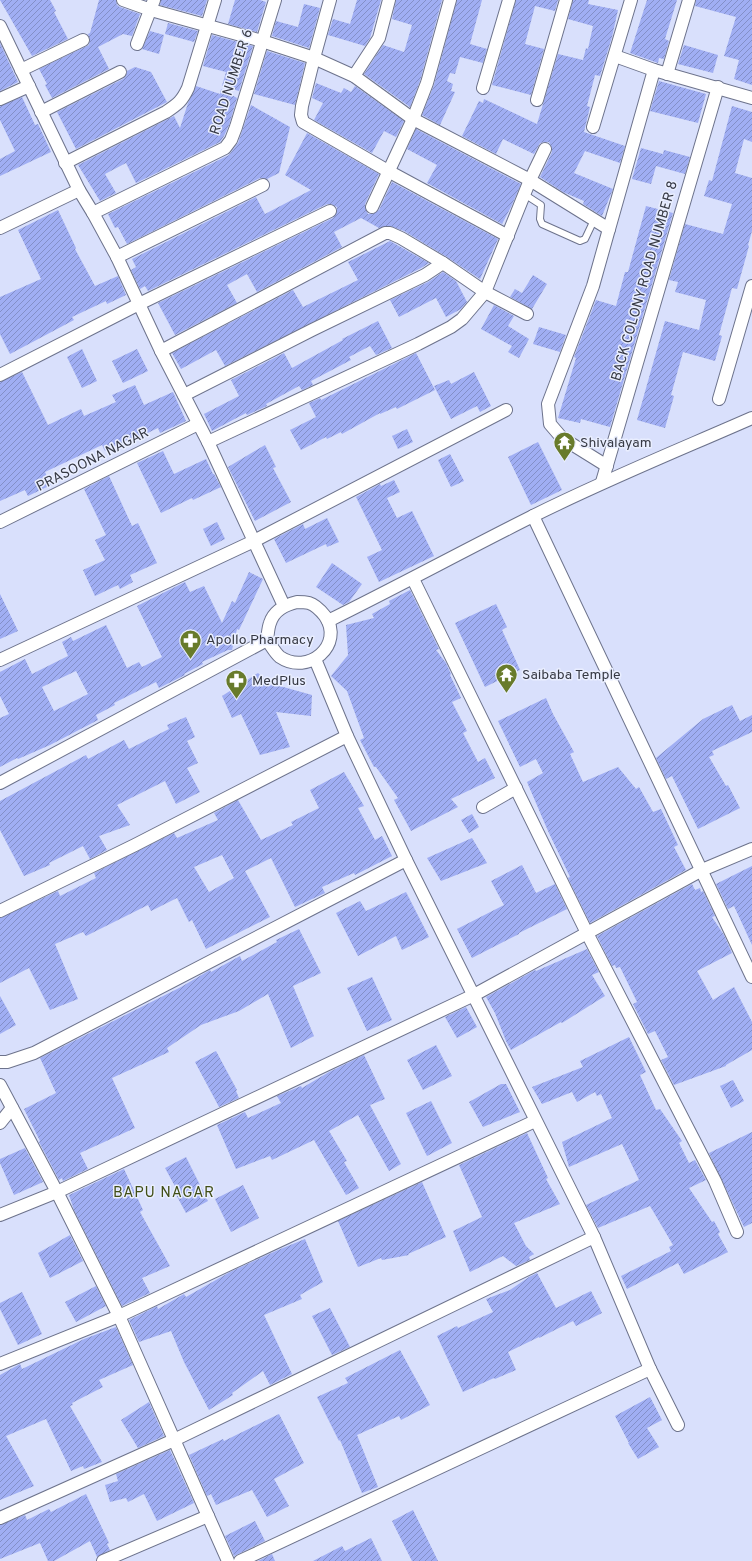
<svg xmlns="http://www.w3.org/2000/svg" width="752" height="1561" viewBox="0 0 752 1561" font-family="Overpass,sans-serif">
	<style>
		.building { fill: url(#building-hatch); fill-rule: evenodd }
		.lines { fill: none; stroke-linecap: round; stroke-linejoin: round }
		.lane-casing { stroke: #6d738c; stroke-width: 8 }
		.street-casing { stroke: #6d738c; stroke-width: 14 }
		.lane { stroke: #fff; stroke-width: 6 }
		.street { stroke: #fff; stroke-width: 12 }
		.labels { text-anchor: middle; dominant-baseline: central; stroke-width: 3; stroke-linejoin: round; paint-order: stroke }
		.street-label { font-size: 14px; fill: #373a45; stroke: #e9eeff }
		.poi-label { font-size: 14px; fill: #373a45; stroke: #e9eeff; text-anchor: start }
		.neighbourhood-label { font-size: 15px; letter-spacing: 1px; fill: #414e16; stroke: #e9eeff }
	</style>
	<defs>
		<pattern id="building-hatch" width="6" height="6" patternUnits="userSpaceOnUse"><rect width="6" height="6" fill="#a0aef3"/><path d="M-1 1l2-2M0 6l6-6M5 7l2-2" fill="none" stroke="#838fc7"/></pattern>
	</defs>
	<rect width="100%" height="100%" fill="#d9e0fc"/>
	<g class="building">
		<polygon points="0,0 50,0 56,11 54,12 68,39 32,56"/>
		<polygon points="99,0 116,0 117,5 120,7 140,14 132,36 123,34 98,47 109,69 52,98 45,85 47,84 39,69 89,45 90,40 88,34 90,33"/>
		<polygon points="161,0 207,0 202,16 160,5"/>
		<polygon points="235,0 260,0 266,2 257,32 228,24"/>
		<polygon points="357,0 381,0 370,38 365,46 328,35 333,19 350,24"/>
		<polygon points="396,0 442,0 420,81 410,107 364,74 383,45 404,52 405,49 412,25 392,19"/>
		<polygon points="457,0 482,0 470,44 487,49 483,63 460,57 455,74 450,73 447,81 453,84 451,91 455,92 440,125 422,115 434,85"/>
		<polygon points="516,0 558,0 555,11 535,6 525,44 544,49 531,95 492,85"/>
		<polygon points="573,0 589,0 588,4 618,10 612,37 600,76 595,75 587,106 590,107 584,132 625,146 620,163 585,151 574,173 613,189 602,216 583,204 584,201 563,192 540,177 552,152 552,148 549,142 545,142 540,143 534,154 503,139 496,154 462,136 479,101 483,103 484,99 537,124 558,54 583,60 586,48 588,49 593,26 568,19"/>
		<polygon points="647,0 677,0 665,39 669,41 664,59 659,58 658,63 630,53"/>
		<polygon points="696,0 752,0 752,85 734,79 739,60 724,56 736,17 695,6"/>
		<polygon points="304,4 320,8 309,48 272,36 276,21 298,27"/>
		<polygon points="168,23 198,31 194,42 165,34"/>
		<polygon points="150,31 164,35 159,54 142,49"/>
		<polygon points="212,35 253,46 239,91 222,86 226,72 203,66"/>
		<polygon points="0,43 18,82 0,91"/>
		<polygon points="684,45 718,55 713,73 678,64"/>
		<polygon points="267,51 305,63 295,105 254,94"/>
		<polygon points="135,67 151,72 167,102 76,149 57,112 123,79 126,76 127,71"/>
		<polygon points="659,81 706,94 698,123 650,111"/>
		<polygon points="316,83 341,93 344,88 351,92 355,86 404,121 396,137 384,131 372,153 314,120 323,103 312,98"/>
		<polygon points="196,86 220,94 221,89 237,98 229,125 224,136 220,142 136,183 126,163 105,174 116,193 100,201 78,165 174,116 180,128 188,103"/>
		<polygon points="22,97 35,125 38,124 51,152 0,176 0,159 15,151 0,120 0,106"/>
		<polygon points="251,105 290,127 279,173 267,179 260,178 127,244 118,227 115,228 108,214 229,155 238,143"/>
		<polygon points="732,106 752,112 752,142 744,139 735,173 752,178 752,231 748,245 749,246 737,289 732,288 719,335 722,336 715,361 683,352 671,395 674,396 665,428 637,420 665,321 699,330 706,300 675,292 678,282 669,280 685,224 723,234 732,204 704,196 709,180 712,181"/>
		<polygon points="416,129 521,184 511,207 502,224 427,183 437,165 407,149"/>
		<polygon points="307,133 379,174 365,204 365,208 368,214 373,214 379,210 392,182 498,239 480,279 447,257 404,231 390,226 379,228 361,218 334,232 342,247 257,292 247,274 227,285 237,303 175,335 158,303 333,218 337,212 337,207 331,204 327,204 148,291 145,286 140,289 131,270 136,267 132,259 256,197 265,214 311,190 285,175"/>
		<polygon points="641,148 663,154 664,150 690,157 685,174 656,166 651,184 632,179"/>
		<polygon points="646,206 673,213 610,427 581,419 580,423 558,418 576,358 574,357 596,300 616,306 625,272 628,272"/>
		<polygon points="58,210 76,248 75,249 95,286 118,276 126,295 107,304 106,301 72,317 74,320 10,354 0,334 0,297 41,279 18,230"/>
		<polygon points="390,241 429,263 421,268 225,366 216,350 181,369 172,353 293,290 303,307 358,280 348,262"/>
		<polygon points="443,272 456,281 467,302 461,309 446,317 436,298 399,317 390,300 428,282"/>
		<polygon points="533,275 547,284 532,309 510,297 515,289 522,293"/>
		<polygon points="494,305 514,316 508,326 529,339 519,358 508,352 512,346 481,329"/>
		<polygon points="378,321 392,348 376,355 370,346 349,357 351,360 311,381 313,385 302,390 299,386 266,404 267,406 247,415 246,413 212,431 204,414 239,396 231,380 284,353 292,368 343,340 342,339"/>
		<polygon points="539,327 566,335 560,352 533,344"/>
		<polygon points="82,349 97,381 82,388 67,357"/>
		<polygon points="137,349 148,371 123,383 112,361"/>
		<polygon points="416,353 435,390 397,409 396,407 380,414 380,413 342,434 341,432 327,439 326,437 301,450 290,430 316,417 309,403 320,398 321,400"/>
		<polygon points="22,372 48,425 81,409 84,416 116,402 112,395 135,385 144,405 173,392 186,421 160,433 158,428 135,439 134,437 105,451 102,445 45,472 51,485 28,496 25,490 0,501 0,382"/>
		<polygon points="474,372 491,406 480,412 477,406 451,419 434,386 449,380 451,384"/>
		<polygon points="407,429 413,442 398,449 392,436"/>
		<polygon points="538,442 562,490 531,505 508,457"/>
		<polygon points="265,445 276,467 273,468 291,502 255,521 228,467"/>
		<polygon points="163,451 174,474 206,459 213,474 214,474 221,487 193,500 192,498 161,513 137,463"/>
		<polygon points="450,454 464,481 451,487 438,460"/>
		<polygon points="109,476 132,526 138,523 157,563 130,575 133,582 120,589 118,585 95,596 83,570 105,560 95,540 106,535 84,489"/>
		<polygon points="394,480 400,492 387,498 397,518 412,511 434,556 379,582 367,557 382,550 356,497 380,484 381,486"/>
		<polygon points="327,518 339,542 327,547 326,544 286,563 274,539 303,524 305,529"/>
		<polygon points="217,522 225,539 211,546 203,529"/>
		<polygon points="332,563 362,584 349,602 343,605 316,587"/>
		<path d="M249 572 263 579 239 630 237 629 232 650H228L202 662 203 664 184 674 185 675 159 688 156 682 114 703 115 705 96 715 98 720 50 745 18 759 17 758 0 767V718L9 714 0 696V672L25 659 32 674 68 656 62 642 71 637 73 641 106 625 127 668 139 662 142 667 162 657 137 606 185 582 190 592 204 586 222 623 232 601 235 603ZM76 671 88 694 54 711 42 687Z"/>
		<polygon points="410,590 439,649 436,650 446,663 451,674 450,675 461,698 452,702 467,731 463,733 478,762 485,758 495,778 451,799 458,807 411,831 394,800 398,798 376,767 374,767 360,740 364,738 347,691 331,676 348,655 346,625 374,618 372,614 390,604 389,601"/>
		<polygon points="0,594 18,631 0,639"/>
		<polygon points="496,604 507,627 502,630 520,670 485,687 455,623"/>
		<polygon points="258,673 269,683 312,695 311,716 276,712 290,747 260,755 241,714 232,718 222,696"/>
		<polygon points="546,698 553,714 574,752 570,754 583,782 618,767 636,789 639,787 653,812 661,809 678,845 674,847 686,870 590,923 568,878 570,877 548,831 527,782 543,773 536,759 520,767 498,721"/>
		<polygon points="732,705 740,721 752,715 752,732 712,751 714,755 709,757 726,786 728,785 740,808 698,829 672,776 666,779 656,758 703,719"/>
		<polygon points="186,717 195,737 187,741 198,763 187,768 200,792 176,804 165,781 117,805 130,825 99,836 107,850 90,859 83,846 49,863 50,865 24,876 0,830 0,801 86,755 88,759 124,740 129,749 169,729 167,725"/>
		<path d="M344 772 364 806 358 808 375 840 382 836 392 856 355 875 354 873 322 887 325 893 295 907 271 858 245 871 270 917 206 949 192 920 189 922 177 898 151 911 148 905 86 936 83 932 55 944 78 999 50 1010 29 968 0 983V918L58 891 60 896 96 878 94 873 174 833 177 838 218 820 214 813 238 800 261 840 293 825 291 822 319 808 310 790ZM222 855 234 878 209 892 194 867Z"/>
		<polygon points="472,814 479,827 469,833 461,820"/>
		<polygon points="472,838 487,863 441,881 427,858"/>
		<polygon points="522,865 536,893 555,884 567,909 519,933 519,934 472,958 457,929 504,905 491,881"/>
		<polygon points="752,866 752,945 734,906 728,909 716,884"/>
		<polygon points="692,884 695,890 700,888 701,892 703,891 715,916 712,917 724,935 732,953 697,971 713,1000 734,987 752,1022 752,1050 726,1065 726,1066 674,1085 661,1060 668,1057 655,1031 648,1034 633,1004 637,1002 620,967 616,968 615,965 612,966 597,936"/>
		<polygon points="406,892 429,937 402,950 396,936 358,956 336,913 360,901 366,911"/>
		<polygon points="299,929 321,973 293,986 314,1036 291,1048 268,994 239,1011 201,1025 167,1048 169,1052 112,1078 135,1128 80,1153 88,1169 63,1181 62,1178 59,1180 39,1142 40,1141 24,1109 56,1093 40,1058 181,987 210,970 211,972 240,956 242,961 277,942 276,940"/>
		<polygon points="587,949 599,972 592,975 605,996 562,1023 561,1022 511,1050 506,1041 495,1013 486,997 535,970 536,971"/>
		<polygon points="372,977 392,1020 367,1031 347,988"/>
		<polygon points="0,996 16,1025 0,1034"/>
		<polygon points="466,1007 477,1027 457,1038 445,1017"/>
		<polygon points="629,1037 646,1072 640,1075 656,1110 660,1109 682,1141 679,1143 689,1163 695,1160 706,1180 689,1188 712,1222 714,1221 720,1232 718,1234 728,1252 684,1274 678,1263 627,1289 621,1276 671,1251 669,1247 673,1245 650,1206 598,1228 586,1205 639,1180 622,1144 569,1167 562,1142 612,1118 601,1094 597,1096 595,1092 577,1102 572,1092 542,1104 532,1087 583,1067 580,1061"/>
		<polygon points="436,1045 452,1076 423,1090 407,1060"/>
		<polygon points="216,1051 237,1090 236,1091 239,1098 219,1107 195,1062"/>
		<polygon points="364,1055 385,1099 370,1105 401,1164 389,1171 358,1115 329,1131 347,1161 344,1162 359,1188 346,1195 314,1140 272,1160 270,1156 236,1169 217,1125 245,1112 248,1118 281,1103 277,1096 301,1086 302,1088 329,1072"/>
		<polygon points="733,1080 744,1101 731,1108 720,1086"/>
		<polygon points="501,1084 506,1084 520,1112 483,1127 469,1102"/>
		<polygon points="431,1101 452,1143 427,1156 406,1113"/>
		<polygon points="752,1132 752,1223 744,1227 709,1153"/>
		<polygon points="527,1133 548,1178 546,1179 560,1204 514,1223 526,1246 534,1254 529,1257 530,1260 516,1266 503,1256 470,1272 453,1231 482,1217 459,1165"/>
		<polygon points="25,1148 43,1182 14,1195 0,1163 0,1159"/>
		<polygon points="186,1157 208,1201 186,1213 174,1191 177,1190 165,1168"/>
		<polygon points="124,1169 143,1210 140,1212 170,1266 142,1278 150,1293 122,1306 74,1210 69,1195"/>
		<polygon points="422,1182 446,1237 408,1254 409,1255 382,1260 381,1258 358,1267 338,1221"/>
		<polygon points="243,1185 259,1218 231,1232 215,1199"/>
		<polygon points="70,1235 83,1261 50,1278 38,1253"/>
		<polygon points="305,1239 323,1282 300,1295 302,1299 264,1315 292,1374 270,1385 263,1371 232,1393 233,1395 209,1410 184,1362 171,1331 139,1342 129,1320 157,1306 158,1309 184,1294 186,1297 230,1272 278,1250"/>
		<polygon points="537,1273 556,1308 591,1291 602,1313 576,1326 573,1321 539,1338 539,1337 508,1352 516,1370 495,1379 494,1378 463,1392 437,1336 457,1326 458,1328 493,1312 486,1299 510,1290 529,1277"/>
		<polygon points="96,1286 106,1306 76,1322 65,1302"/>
		<polygon points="22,1292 42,1334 18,1345 0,1309 0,1303"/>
		<polygon points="330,1308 350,1347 332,1355 312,1316"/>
		<polygon points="116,1327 133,1365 99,1380 103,1387 72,1403 73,1405 70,1406 102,1462 84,1469 83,1466 71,1471 46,1419 6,1436 34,1486 0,1500 0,1375 20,1364 22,1369 84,1339"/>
		<polygon points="400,1350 430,1405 401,1420 399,1416 357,1435 378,1487 362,1493 340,1440 339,1441 317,1397 348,1383 345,1378"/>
		<polygon points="650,1397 662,1420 647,1428 659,1447 638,1459 628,1443 629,1443 615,1416"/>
		<polygon points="149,1402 164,1436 138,1448 121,1420"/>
		<polygon points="279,1414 304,1463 274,1479 289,1506 267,1517 252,1490 216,1505 211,1494 207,1496 189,1455 223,1439 224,1441"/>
		<polygon points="170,1450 194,1503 157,1521 144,1494 128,1502 126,1498 110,1502 105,1485 118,1481 116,1474"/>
		<polygon points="86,1494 109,1543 107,1544 110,1550 97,1557 90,1541 54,1561 48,1561 40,1543 0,1559 0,1525 25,1515 27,1520 49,1509 51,1512"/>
		<polygon points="413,1510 438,1561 412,1561 392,1521"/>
		<polygon points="255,1521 265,1541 234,1556 225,1536"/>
		<polygon points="371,1538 382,1561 313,1561 342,1546 345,1551"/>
		<polygon points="272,1554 275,1561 258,1561"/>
	</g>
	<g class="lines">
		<defs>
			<polyline id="lane" points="524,194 541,205 540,219 542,224 580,241 585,239 594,220"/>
			<g id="street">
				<polyline points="123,0 151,10 262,41 314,58 354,76 413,119 530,180 609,229 654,70"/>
				<polyline points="330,0 314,58 302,106 301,115 303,122 388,171 508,236"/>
				<polyline points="0,26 79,190 93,213 117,257 161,351 208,442 284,606"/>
				<polyline points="137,44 154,0"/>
				<polyline points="615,56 654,70 752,98"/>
				<polyline points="21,70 83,40"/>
				<polyline points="667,74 689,0"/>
				<polyline points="354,76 379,38 389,0"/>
				<polyline points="483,88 509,0"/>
				<polyline points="0,99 29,86"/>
				<polyline points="537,100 566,0"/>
				<polyline points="41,112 120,72"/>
				<polyline points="593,127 631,0"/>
				<path d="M65 163 166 112C178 104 182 101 188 88L215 0"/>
				<polyline points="372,207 413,119 427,83 450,0"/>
				<polyline points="93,213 225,148 231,140 236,127 275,0"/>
				<polyline points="0,228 79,190"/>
				<polyline points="117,257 263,185"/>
				<polyline points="161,351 385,233 390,233 401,238 443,263 485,292 527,314"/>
				<polyline points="0,375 139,304 330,211"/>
				<polyline points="184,395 312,330 425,275 443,263"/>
				<polyline points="719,399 752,286"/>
				<polyline points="208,442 418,344 451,327 462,319 485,292 530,180 545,149"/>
				<polyline points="607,466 562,438 550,424 548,404 593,286 609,229"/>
				<polyline points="602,482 718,87"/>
				<polyline points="533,516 752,977"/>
				<polyline points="0,522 198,424"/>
				<polyline points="413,579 587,933 715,1181 737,1232"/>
				<path d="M297 602C300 602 305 602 309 603 316 605 321 611 325 616 345 645 308 676 280 657 275 653 271 645 267 640 268 634 268 628 270 623 274 610 285 605 297 602Z"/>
				<path d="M328 621C397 587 465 550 533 516 605 480 679 450 752 418"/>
				<polyline points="315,659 347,736 406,860 594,1237 650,1369 678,1425"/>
				<polyline points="0,660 254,541 506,410"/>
				<polyline points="0,783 267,640"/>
				<polyline points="483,807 516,788"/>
				<polyline points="0,911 135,845 347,736"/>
				<polyline points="0,1062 7,1062 34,1053 406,860"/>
				<polyline points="0,1085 57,1192 119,1316 228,1561"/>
				<polyline points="0,1123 12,1108"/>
				<polyline points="0,1215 57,1192 474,995 702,870 752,849"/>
				<polyline points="0,1364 119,1316 535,1121"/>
				<polyline points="0,1518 174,1440 594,1237"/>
				<polyline points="103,1561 208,1516"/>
				<polyline points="240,1561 650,1369"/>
			</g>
		</defs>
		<use href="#lane" class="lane-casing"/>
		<use href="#street" class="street-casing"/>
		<use href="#lane" class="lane"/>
		<use href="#street" class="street"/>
	</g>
	<defs>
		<symbol id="temple-pin" viewBox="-11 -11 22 30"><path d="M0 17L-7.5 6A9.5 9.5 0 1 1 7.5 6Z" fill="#687b2b" stroke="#e9eeff"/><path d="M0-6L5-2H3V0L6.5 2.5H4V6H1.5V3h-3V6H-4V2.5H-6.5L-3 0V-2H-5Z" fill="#fff"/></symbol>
		<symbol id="pharmacy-pin" viewBox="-11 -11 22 30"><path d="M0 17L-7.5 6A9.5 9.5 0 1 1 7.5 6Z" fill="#687b2b" stroke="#e9eeff"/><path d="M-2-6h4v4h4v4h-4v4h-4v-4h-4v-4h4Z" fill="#fff"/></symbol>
	</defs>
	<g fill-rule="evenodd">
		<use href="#temple-pin" x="552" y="430" width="25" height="34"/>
		<use href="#pharmacy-pin" x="178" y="628" width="25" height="34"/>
		<use href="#temple-pin" x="494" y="662" width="25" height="34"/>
		<use href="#pharmacy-pin" x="224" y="668" width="25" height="34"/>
	</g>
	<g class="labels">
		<g class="street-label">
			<text transform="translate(232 82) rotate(-72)">ROAD NUMBER 6</text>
			<text transform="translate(645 281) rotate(-74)">BACK COLONY ROAD NUMBER 8</text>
			<text transform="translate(93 460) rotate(-27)">PRASOONA NAGAR</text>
		</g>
		<g class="poi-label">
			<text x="580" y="443">Shivalayam</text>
			<text x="206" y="640">Apollo Pharmacy</text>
			<text x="522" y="675">Saibaba Temple</text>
			<text x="252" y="681">MedPlus</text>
		</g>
		<g class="neighbourhood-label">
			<text x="164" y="1193">BAPU NAGAR</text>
		</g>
	</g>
</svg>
